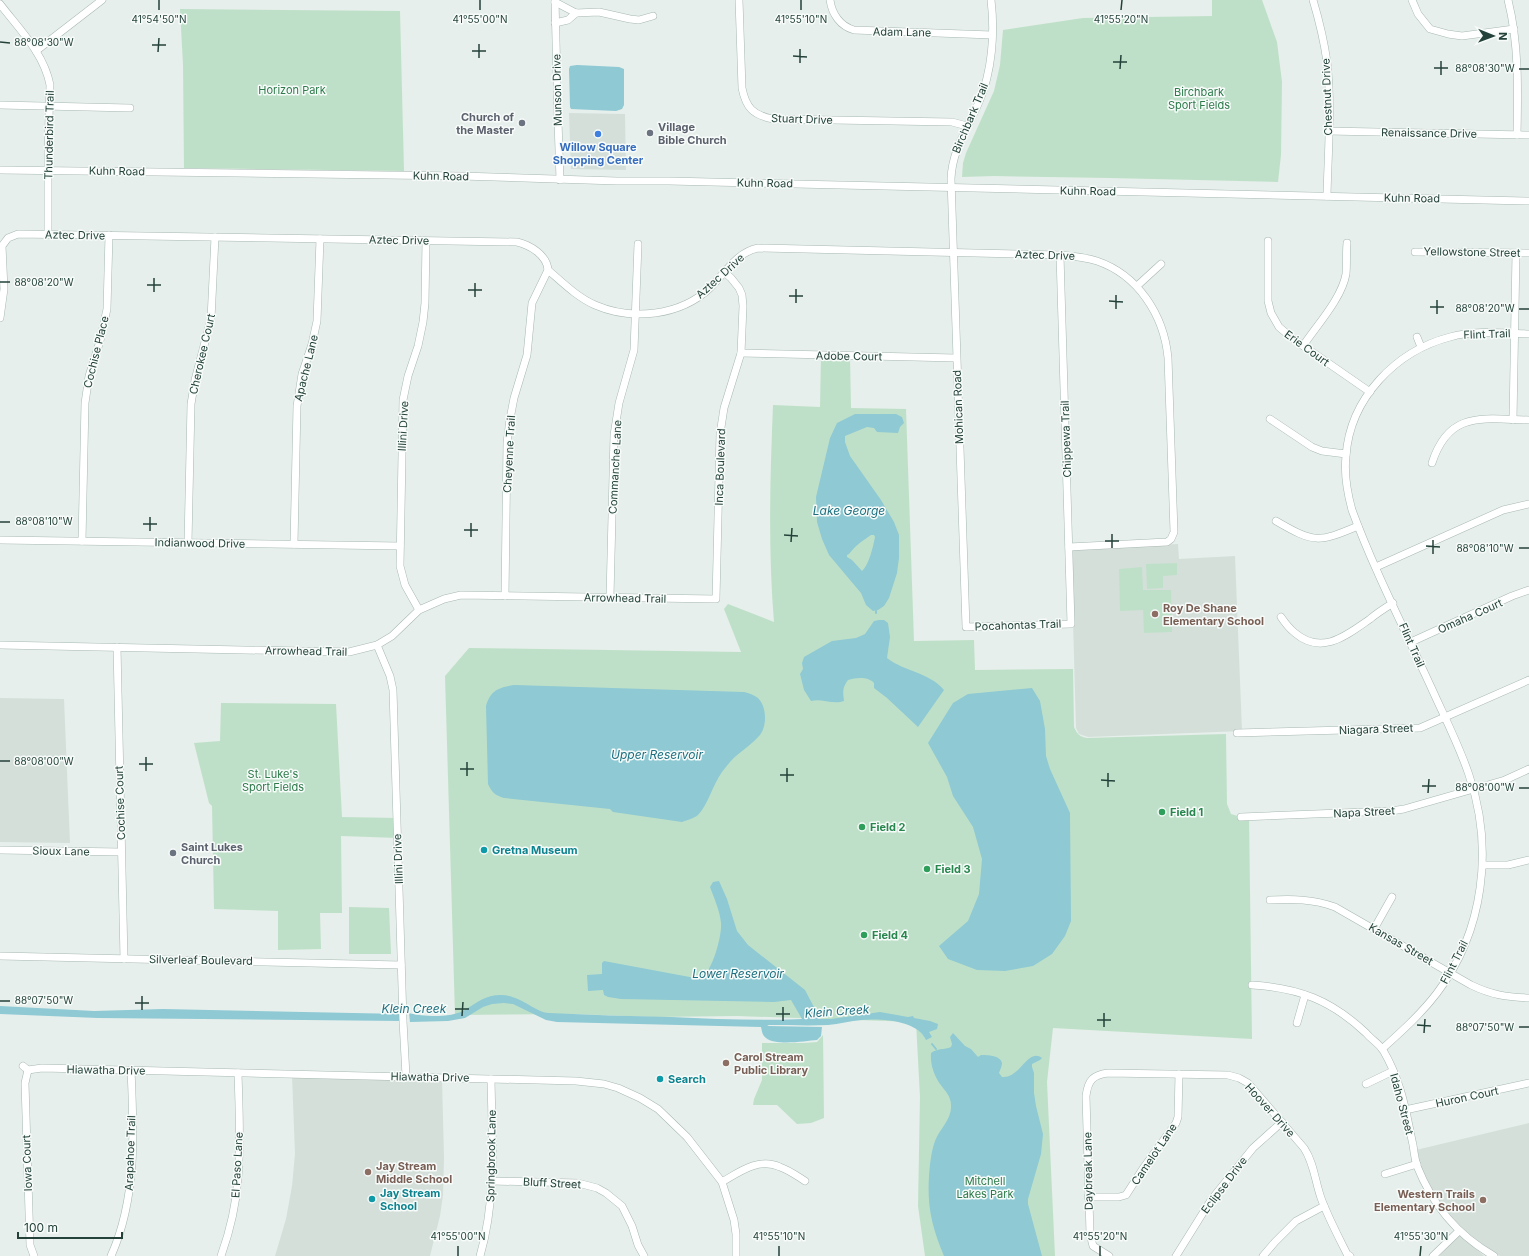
<svg xmlns="http://www.w3.org/2000/svg" width="1529" height="1256" viewBox="0 0 1529 1256" font-family="Inter,sans-serif">
	<style>
		.built { fill: #d4dfda }
		.green { fill: #bfe0c8 }
		.water { fill: #8ec9d4; fill-rule: evenodd }
		.lines { fill: none; stroke-linecap: round; stroke-linejoin: round }
		.stream { stroke: #8ec9d4; stroke-width: 2 }
		.minor-casing { stroke: #a8b8b2; stroke-width: 8 }
		.minor { stroke: #fff; stroke-width: 7 }
		.ticks { fill: none; stroke: #24423a; stroke-width: 1.5 }
		.worship-dot { fill: #6b7280; stroke: #f7fbf9; stroke-width: 1.5 }
		.shop-dot { fill: #3f7fe0; stroke: #f7fbf9; stroke-width: 1.5 }
		.education-dot { fill: #8d6e63; stroke: #f7fbf9; stroke-width: 1.5 }
		.leisure-dot { fill: #2e9e5b; stroke: #f7fbf9; stroke-width: 1.5 }
		.culture-dot { fill: #0f9aa8; stroke: #f7fbf9; stroke-width: 1.5 }
		.labels { text-anchor: middle; dominant-baseline: central; stroke-width: 3; stroke-linejoin: round; paint-order: stroke }
		.street-label { font-size: 11px; fill: #24423a; stroke: #f7fbf9 }
		.park-label { font-size: 11px; fill: #2d7a4b; stroke: #f7fbf9 }
		.worship-label { font-size: 11px; font-weight: bold; fill: #5b616d; stroke: #f7fbf9; text-anchor: start }
		.shop-label { font-size: 11px; font-weight: bold; fill: #366cbe; stroke: #f7fbf9 }
		.education-label { font-size: 11px; font-weight: bold; fill: #785e54; stroke: #f7fbf9; text-anchor: start }
		.leisure-label { font-size: 11px; font-weight: bold; fill: #27864d; stroke: #f7fbf9; text-anchor: start }
		.culture-label { font-size: 11px; font-weight: bold; fill: #0d838f; stroke: #f7fbf9; text-anchor: start }
		.water-label { font-size: 12px; font-style: italic; fill: #1c6f80; stroke: #f7fbf9 }
		.ticks-label { font-size: 10px; text-anchor: middle; fill: #24423a; stroke: #f7fbf9; stroke-width: 3; stroke-linejoin: round; paint-order: stroke }
	</style>
	<rect width="100%" height="100%" fill="#e6efeb"/>
	<g class="built">
		<polygon points="569,113 625,114 626,170 571,169"/>
		<polygon points="1178,544 1179,559 1235,556 1242,731 1088,737 1079,734 1076,728 1071,549"/>
		<polygon points="0,698 64,699 70,843 0,842"/>
		<polygon points="292,1076 442,1079 444,1158 443,1195 440,1216 430,1256 275,1256 286,1219 292,1186 295,1154"/>
		<polygon points="1529,1123 1529,1256 1500,1256 1466,1234 1446,1213 1429,1187 1419,1165 1416,1150"/>
		<polygon points="1459,1234 1484,1256 1439,1256"/>
	</g>
	<g class="green">
		<polygon points="1212,0 1262,0 1277,42 1282,82 1281,155 1278,182 1110,178 994,176 962,177 963,163 966,153 994,91 1000,65 1003,30 1083,18 1212,16"/>
		<polygon points="180,9 400,11 404,171 184,168 183,65"/>
		<path d="M821 355 850 356 851 408 906 409 914 641 974 640 975 670 1073 669 1074 727C1077 734 1080 737 1087 738L1226 734 1227 804 1231 814 1241 817 1249 816 1252 1039 1053 1028 1047 1082 1055 1256H925L918 1206 920 1097 916 1022 737 1016 654 1017 572 1014 455 1015 445 676 469 648 741 652 724 609 728 604 774 622C768 550 770 478 773 405L820 407Z"/>
		<polygon points="1177,563 1177,575 1163,576 1163,588 1147,589 1146,564"/>
		<polygon points="1142,567 1143,590 1171,590 1172,632 1144,633 1143,610 1120,611 1119,569"/>
		<polygon points="221,703 336,704 342,817 397,818 398,838 341,836 342,913 320,913 321,949 278,950 278,911 214,909 212,806 209,803 194,743 220,741"/>
		<polygon points="349,907 389,908 391,954 349,954"/>
		<polygon points="823,1035 824,1118 811,1123 797,1124 777,1105 753,1105 754,1099 762,1080 762,1043 804,1043 817,1042"/>
	</g>
	<g class="water">
		<polygon points="577,65 619,67 624,69 624,105 622,109 616,111 571,109 570,107 569,69 570,66"/>
		<path d="M855 414H896L902 417 904 423 900 427 898 433 877 432 874 428 867 427 845 436V442L850 456 881 500 894 522 899 535V558L897 573 889 598 884 606 878 610 873 611 866 605 861 593 829 555 822 539 817 522 816 497 830 438 837 423ZM871 535H874L875 537C873 547 869 565 862 571L852 560 847 557V555L849 554C855 546 862 541 871 535Z"/>
		<path d="M879 620H884L888 623 890 637 887 658C905 672 929 672 944 690L918 727 887 698 874 688V683C867 676 856 678 848 680 842 688 843 692 844 701 833 705 821 698 811 701L804 690 800 674 803 669 802 663 804 657 832 641 856 638 865 634 874 621Z"/>
		<path d="M514 685 744 692C749 693 754 695 758 698 767 707 767 726 760 735 753 743 744 749 736 756 731 760 727 766 722 772 713 784 708 805 698 815 695 818 687 820 682 822L613 812 610 809 504 798C495 795 492 793 488 784L486 706C491 690 498 688 514 685Z"/>
		<polygon points="1032,688 1040,701 1045,729 1046,756 1050,769 1070,813 1071,921 1065,936 1052,954 1033,966 1005,971 977,970 948,959 939,946 968,921 979,894 982,859 973,827 953,796 947,777 928,743 953,703 968,694"/>
		<path d="M719 881 727 899 737 931 748 945 805 990 816 1011 818 1019H831L880 1012 908 1017 913 1016 914 1018 930 1021 938 1024 937 1029 929 1032 932 1037 926 1040C918 1020 880 1018 862 1020 850 1021 839 1024 828 1025 808 1026 788 1025 769 1025L767 1026 822 1027 821 1036 817 1040C805 1041 776 1046 766 1038 762 1035 762 1031 761 1027L557 1022 546 1020 513 1004 504 1003 492 1004 483 1007 465 1018 448 1021 410 1022 409 1013C424 1017 451 1018 465 1010 478 1002 485 995 501 995 521 995 534 1012 549 1013 589 1015 630 1016 671 1017 714 1019 758 1021 802 1019L791 1000 774 1002 621 999 608 997 604 995 603 990 588 991 587 975 602 974V963L604 961 695 978C699 977 702 976 706 973 714 964 722 935 721 923 720 911 714 898 710 887L713 882Z"/>
		<polygon points="0,1006 94,1011 163,1009 402,1014 403,1021 98,1018 0,1014"/>
		<path d="M953 1033 965 1046 971 1049 978 1057 981 1055C987 1055 1000 1055 1002 1063 1002 1066 1000 1070 999 1073L1002 1077C1020 1079 1028 1047 1042 1058L1040 1060 1032 1064V1067L1034 1073V1093L1036 1106 1043 1134 1041 1154 1028 1199V1204L1042 1256H944C932 1227 927 1207 929 1176 930 1164 931 1152 935 1141 940 1128 952 1119 951 1105 951 1096 945 1091 940 1084 934 1075 930 1064 931 1053 937 1048 944 1050 951 1047L952 1044 950 1037Z"/>
	</g>
	<g class="lines">
		<g class="stream">
			<polyline points="876,611 876,613"/>
			<polyline points="932,1044 936,1049"/>
		</g>
		<defs>
			<g id="minor">
				<polyline points="555,0 558,121 560,180"/>
				<path d="M739 0 742 88C746 108 753 115 773 119L952 122 967 126"/>
				<path d="M830 0C832 14 840 26 854 30L992 35"/>
				<path d="M991 0C995 33 992 72 979 102 968 128 952 150 951 179L966 627 1071 624 1060 255"/>
				<path d="M1313 0C1319 20 1324 41 1327 62 1332 106 1328 152 1327 196"/>
				<polyline points="1412,0 1418,14 1430,29 1448,34 1462,36 1514,29"/>
				<path d="M1508 0C1519 44 1518 89 1517 135"/>
				<polyline points="555,2 576,13 599,12 630,19 639,20 653,16"/>
				<path d="M0 4C19 29 44 53 50 85L48 151V234"/>
				<polyline points="555,23 568,20 576,13"/>
				<polyline points="36,51 102,0"/>
				<polyline points="0,105 130,108"/>
				<polyline points="1328,131 1529,135"/>
				<polyline points="0,170 461,176 617,181 669,181 1529,201"/>
				<polyline points="1268,241 1268,301 1271,313 1279,327 1292,338 1370,392"/>
				<polyline points="1415,252 1529,253"/>
				<polyline points="1137,286 1161,264"/>
				<path d="M0 318 4 289 2 246 8 238 18 234 517 242C530 245 547 255 548 270 563 283 577 297 595 305 632 321 680 316 710 288 725 273 737 252 758 248L1060 255C1073 256 1085 257 1097 261 1138 275 1164 315 1168 358L1174 532 1171 539 1167 542 1069 547"/>
				<polyline points="1417,337 1421,347"/>
				<path d="M1303 346C1317 325 1342 298 1346 274 1347 264 1346 253 1347 243"/>
				<polyline points="741,353 956,358"/>
				<polyline points="1270,419 1312,447 1322,451 1346,454"/>
				<polyline points="1513,420 1516,253"/>
				<path d="M1432 463C1449 410 1483 419 1529 420"/>
				<path d="M1276 521C1314 543 1318 543 1358 526"/>
				<polyline points="0,540 400,546"/>
				<polyline points="82,541 85,403 89,376 100,341 107,309 109,235"/>
				<polyline points="188,543 191,404 195,380 211,319 215,237"/>
				<polyline points="294,544 297,406 302,374 312,344 317,321 320,239"/>
				<polyline points="1376,567 1503,510 1529,504"/>
				<polyline points="505,596 507,443 510,419 514,398 527,355 532,303 548,270"/>
				<polyline points="610,597 614,435 619,403 634,350 638,244"/>
				<polyline points="419,610 405,585 400,566 403,400 408,376 418,346 423,322 425,303 426,241"/>
				<path d="M1281 617C1285 623 1290 629 1295 633 1322 656 1347 635 1370 619 1377 613 1385 608 1393 603"/>
				<polyline points="1411,642 1512,596 1529,590"/>
				<polyline points="0,645 349,652 377,645 392,636 419,610 444,599 461,595 716,599 720,434 724,408 741,353 743,306 742,295 739,288 731,278 724,272"/>
				<polyline points="377,645 390,676 393,690 403,1021 406,1076"/>
				<polyline points="117,647 124,959"/>
				<polyline points="1237,733 1420,728 1529,680"/>
				<polyline points="1241,817 1391,811 1404,809 1505,780 1529,769"/>
				<polyline points="0,850 121,852"/>
				<polyline points="1483,865 1508,865 1529,860"/>
				<path d="M1270 900C1293 899 1313 899 1335 907L1471 985C1492 995 1506 997 1529 998"/>
				<polyline points="1374,929 1392,897"/>
				<polyline points="0,956 401,965"/>
				<path d="M1252 985C1299 988 1331 1000 1366 1033 1371 1039 1379 1044 1383 1050 1390 1062 1396 1076 1400 1089 1406 1107 1409 1127 1413 1145 1414 1152 1415 1160 1417 1166 1433 1206 1457 1235 1494 1256"/>
				<polyline points="1297,1023 1305,995"/>
				<path d="M1382 1049C1401 1032 1421 1014 1437 993 1484 931 1494 848 1469 775 1459 745 1444 716 1431 687 1404 628 1374 570 1352 510 1347 492 1344 474 1346 456 1350 398 1396 351 1450 337 1475 330 1503 333 1529 334"/>
				<polyline points="23,1066 28,1070 42,1068 576,1081 604,1084 618,1088 640,1098 658,1109 687,1137 722,1182 734,1220 736,1234 736,1256"/>
				<polyline points="28,1070 25,1083 30,1245 34,1256"/>
				<polyline points="1366,1084 1393,1071"/>
				<polyline points="1405,1110 1529,1083"/>
				<polyline points="1385,1174 1417,1164"/>
				<polyline points="492,1181 578,1183 597,1188 606,1193 622,1206 632,1226 638,1245 644,1256"/>
				<path d="M722 1182C739 1172 759 1157 780 1167 789 1170 797 1176 805 1181"/>
				<polyline points="1088,1197 1119,1197 1126,1195 1144,1167 1176,1123 1178,1117 1179,1074"/>
				<path d="M111 1256C137 1198 134 1133 131 1070"/>
				<path d="M221 1256C230 1231 236 1205 238 1178 241 1143 239 1107 238 1073"/>
				<path d="M480 1256C497 1198 492 1138 491 1079"/>
				<path d="M1109 1256 1093 1246 1090 1234 1086 1096C1088 1080 1093 1075 1108 1073L1228 1075 1239 1078 1248 1083 1304 1148C1314 1163 1315 1181 1321 1198 1328 1217 1338 1236 1347 1254L1350 1256"/>
				<polyline points="1176,1256 1211,1200 1253,1148 1282,1122"/>
				<polyline points="1263,1256 1275,1242 1296,1221 1324,1206"/>
				<polyline points="1433,1256 1459,1231"/>
			</g>
		</defs>
		<use href="#minor" class="minor-casing"/>
		<use href="#minor" class="minor"/>
	</g>
	<path class="ticks" d="M159 10V0M480 10V0M801 10V0M1121 10 1122 0M0 42 10 43M152 45H166M472 51H486M158 52 159 38M793 56 807 57M479 58V44M1113 62H1127M800 63V49M1434 68H1448M1120 69 1121 55M1519 69H1529M1441 75V61M0 282H10M147 285H161M468 290H482M154 292V278M789 296H803M475 297V283M1109 301 1123 302M796 303V289M1430 307H1444M1116 309V295M1519 309H1529M1437 314V300M0 522H10M143 524H157M464 530H478M150 531V517M784 535 798 536M471 537V523M1105 541H1119M791 542 792 528M1426 546 1440 547M1112 548V534M1519 548H1529M1433 554V540M0 761H10M139 764H153M460 769H474M146 771V757M780 775H794M467 776V762M1101 780 1115 781M787 782V768M1422 786H1436M1108 787V773M1519 788H1529M1428 793 1429 779M0 1001H10M135 1003H149M455 1009H469M142 1010V996M776 1014H790M462 1016 463 1002M1097 1020H1111M783 1021V1007M1417 1025 1431 1026M1104 1027V1013M1519 1027H1529M1424 1033 1425 1019M458 1256V1246M779 1256V1246M1100 1256V1246M1420 1256 1421 1246"/>
	<g class="worship-dot">
		<circle cx="522" cy="123" r="4"/>
		<circle cx="650" cy="133" r="4"/>
		<circle cx="173" cy="853" r="4"/>
	</g>
	<circle class="shop-dot" cx="598" cy="134" r="4"/>
	<g class="education-dot">
		<circle cx="1155" cy="614" r="4"/>
		<circle cx="726" cy="1063" r="4"/>
		<circle cx="368" cy="1172" r="4"/>
		<circle cx="1483" cy="1200" r="4"/>
	</g>
	<g class="leisure-dot">
		<circle cx="1162" cy="812" r="4"/>
		<circle cx="862" cy="827" r="4"/>
		<circle cx="927" cy="869" r="4"/>
		<circle cx="864" cy="935" r="4"/>
	</g>
	<g class="culture-dot">
		<circle cx="484" cy="850" r="4"/>
		<circle cx="660" cy="1079" r="4"/>
		<circle cx="372" cy="1199" r="4"/>
	</g>
	<g class="labels">
		<g class="street-label">
			<text transform="translate(902 32) rotate(1)">Adam Lane</text>
			<text transform="translate(557 90) rotate(-91)">Munson Drive</text>
			<text transform="translate(1327 97) rotate(-92)">Chestnut Drive</text>
			<text transform="translate(970 118) rotate(-67)">Birchbark Trail</text>
			<text transform="translate(802 119) rotate(2)">Stuart Drive</text>
			<text transform="translate(1429 133) rotate(1)">Renaissance Drive</text>
			<text transform="translate(49 135) rotate(-89)">Thunderbird Trail</text>
			<text transform="translate(117 171) rotate(1)">Kuhn Road</text>
			<text transform="translate(441 176) rotate(1)">Kuhn Road</text>
			<text transform="translate(765 183) rotate(1)">Kuhn Road</text>
			<text transform="translate(1088 191) rotate(1)">Kuhn Road</text>
			<text transform="translate(1412 198) rotate(1)">Kuhn Road</text>
			<text transform="translate(75 235) rotate(1)">Aztec Drive</text>
			<text transform="translate(399 240) rotate(1)">Aztec Drive</text>
			<text transform="translate(1472 252) rotate(1)">Yellowstone Street</text>
			<text transform="translate(1045 255) rotate(2)">Aztec Drive</text>
			<text transform="translate(720 276) rotate(-42)">Aztec Drive</text>
			<text transform="translate(1487 334) rotate(-2)">Flint Trail</text>
			<text transform="translate(1307 348) rotate(36)">Erie Court</text>
			<text transform="translate(96 352) rotate(-76)">Cochise Place</text>
			<text transform="translate(202 354) rotate(-77)">Cherokee Court</text>
			<text transform="translate(849 356) rotate(1)">Adobe Court</text>
			<text transform="translate(306 368) rotate(-76)">Apache Lane</text>
			<text transform="translate(958 407) rotate(-92)">Mohican Road</text>
			<text transform="translate(403 426) rotate(-87)">Illini Drive</text>
			<text transform="translate(1066 439) rotate(-92)">Chippewa Trail</text>
			<text transform="translate(509 454) rotate(-87)">Cheyenne Trail</text>
			<text transform="translate(615 467) rotate(-87)">Commanche Lane</text>
			<text transform="translate(720 467) rotate(-88)">Inca Boulevard</text>
			<text transform="translate(200 543) rotate(1)">Indianwood Drive</text>
			<text transform="translate(625 598) rotate(1)">Arrowhead Trail</text>
			<text transform="translate(1470 616) rotate(-24)">Omaha Court</text>
			<text transform="translate(1018 625) rotate(-2)">Pocahontas Trail</text>
			<text transform="translate(1412 645) rotate(66)">Flint Trail</text>
			<text transform="translate(306 651) rotate(1)">Arrowhead Trail</text>
			<text transform="translate(1376 729) rotate(-2)">Niagara Street</text>
			<text transform="translate(120 803) rotate(-92)">Cochise Court</text>
			<text transform="translate(1364 812) rotate(-3)">Napa Street</text>
			<text transform="translate(61 851) rotate(1)">Sioux Lane</text>
			<text transform="translate(398 859) rotate(-92)">Illini Drive</text>
			<text transform="translate(1401 944) rotate(30)">Kansas Street</text>
			<text transform="translate(201 960) rotate(1)">Silverleaf Boulevard</text>
			<text transform="translate(1454 962) rotate(-63)">Flint Trail</text>
			<text transform="translate(106 1070) rotate(1)">Hiawatha Drive</text>
			<text transform="translate(430 1077) rotate(1)">Hiawatha Drive</text>
			<text transform="translate(1467 1097) rotate(-12)">Huron Court</text>
			<text transform="translate(1402 1104) rotate(75)">Idaho Street</text>
			<text transform="translate(1270 1110) rotate(48)">Hoover Drive</text>
			<text transform="translate(130 1153) rotate(-88)">Arapahoe Trail</text>
			<text transform="translate(1154 1154) rotate(-56)">Camelot Lane</text>
			<text transform="translate(491 1156) rotate(-89)">Springbrook Lane</text>
			<text transform="translate(27 1163) rotate(-92)">Iowa Court</text>
			<text transform="translate(237 1165) rotate(-87)">El Paso Lane</text>
			<text transform="translate(1088 1171) rotate(-91)">Daybreak Lane</text>
			<text transform="translate(552 1183) rotate(3)">Bluff Street</text>
			<text transform="translate(1224 1185) rotate(-53)">Eclipse Drive</text>
		</g>
		<g class="park-label">
			<text x="292" y="90">Horizon Park</text>
			<text x="1199" y="92">Birchbark<tspan x="1199" dy="13">Sport Fields</tspan></text>
			<text x="273" y="774">St. Luke's<tspan x="273" dy="13">Sport Fields</tspan></text>
			<text x="985" y="1181">Mitchell<tspan x="985" dy="13">Lakes Park</tspan></text>
		</g>
		<g class="worship-label">
			<text x="514" y="117" text-anchor="end">Church of<tspan x="514" dy="13">the Master</tspan></text>
			<text x="658" y="127">Village<tspan x="658" dy="13">Bible Church</tspan></text>
			<text x="181" y="847">Saint Lukes<tspan x="181" dy="13">Church</tspan></text>
		</g>
		<g class="shop-label">
			<text x="598" y="147">Willow Square<tspan x="598" dy="13">Shopping Center</tspan></text>
		</g>
		<g class="education-label">
			<text x="1163" y="608">Roy De Shane<tspan x="1163" dy="13">Elementary School</tspan></text>
			<text x="734" y="1057">Carol Stream<tspan x="734" dy="13">Public Library</tspan></text>
			<text x="376" y="1166">Jay Stream<tspan x="376" dy="13">Middle School</tspan></text>
			<text x="1475" y="1194" text-anchor="end">Western Trails<tspan x="1475" dy="13">Elementary School</tspan></text>
		</g>
		<g class="leisure-label">
			<text x="1170" y="812">Field 1</text>
			<text x="870" y="827">Field 2</text>
			<text x="935" y="869">Field 3</text>
			<text x="872" y="935">Field 4</text>
		</g>
		<g class="culture-label">
			<text x="492" y="850">Gretna Museum</text>
			<text x="668" y="1079">Search</text>
			<text x="380" y="1193">Jay Stream<tspan x="380" dy="13">School</tspan></text>
		</g>
		<g class="water-label">
			<text x="849" y="510">Lake George</text>
			<text x="657" y="754">Upper Reservoir</text>
			<text x="738" y="973">Lower Reservoir</text>
			<text x="414" y="1008">Klein Creek</text>
			<text transform="translate(837 1011) rotate(-4)">Klein Creek</text>
		</g>
	</g>
	<g class="ticks-label">
		<text x="159" y="23">41°54'50"N</text>
		<text x="480" y="23">41°55'00"N</text>
		<text x="801" y="23">41°55'10"N</text>
		<text x="1121" y="23">41°55'20"N</text>
		<text x="44" y="46">88°08'30"W</text>
		<text x="1485" y="72">88°08'30"W</text>
		<text x="44" y="286">88°08'20"W</text>
		<text x="1485" y="312">88°08'20"W</text>
		<text x="44" y="525">88°08'10"W</text>
		<text x="1485" y="552">88°08'10"W</text>
		<text x="44" y="765">88°08'00"W</text>
		<text x="1485" y="791">88°08'00"W</text>
		<text x="44" y="1004">88°07'50"W</text>
		<text x="1485" y="1031">88°07'50"W</text>
		<text x="458" y="1240">41°55'00"N</text>
		<text x="779" y="1240">41°55'10"N</text>
		<text x="1100" y="1240">41°55'20"N</text>
		<text x="1421" y="1240">41°55'30"N</text>
	</g>
	<g transform="translate(1493 36) rotate(91)" stroke="#f7fbf9" stroke-width="3" paint-order="stroke">
	<path d="M0-3L7 15L0 10L-7 15Z" fill="#24423a"/>
	<text y="-6" font-size="11" font-weight="bold" text-anchor="middle" fill="#24423a">N</text>
	</g>
	<path d="M18 1232v6h104v-6" fill="none" stroke="#24423a" stroke-width="2"/>
	<text x="24" y="1232" font-size="12" fill="#24423a" stroke="#f7fbf9" stroke-width="3" paint-order="stroke">100 m</text>
</svg>
